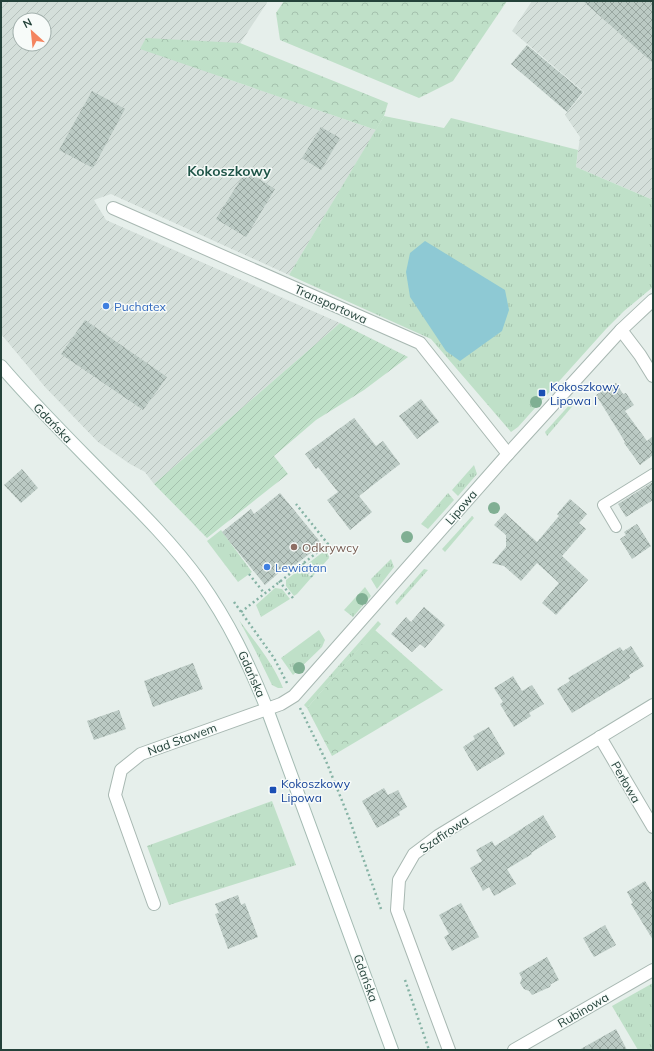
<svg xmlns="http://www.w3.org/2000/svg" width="654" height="1051" viewBox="0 0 654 1051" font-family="Mulish,sans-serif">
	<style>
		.industrial { fill: url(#industrial-furrows); fill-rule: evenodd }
		.grass { fill: url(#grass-tufts) }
		.forest { fill: url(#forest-crowns) }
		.garden { fill: url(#garden-furrows) }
		.water { fill: #8ec9d4 }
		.building { fill: url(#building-cross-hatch) }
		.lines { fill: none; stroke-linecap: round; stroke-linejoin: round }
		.service-casing { stroke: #a8b8b2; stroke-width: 12 }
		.minor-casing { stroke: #a8b8b2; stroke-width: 14 }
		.secondary-casing { stroke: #a4bbb3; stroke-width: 14 }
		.path { stroke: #86b3a5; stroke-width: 2.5; stroke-dasharray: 2 3; stroke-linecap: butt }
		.service { stroke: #fff; stroke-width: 10 }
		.minor { stroke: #fff; stroke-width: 12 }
		.secondary { stroke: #fff; stroke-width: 12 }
		.tree { fill: #80af93 }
		.shop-dot { fill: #3f7fe0; stroke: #f7fbf9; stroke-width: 1.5 }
		.transit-dot { fill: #1a4fb4; stroke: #f7fbf9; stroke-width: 1.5 }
		.education-dot { fill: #8d6e63; stroke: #f7fbf9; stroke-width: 1.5 }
		.labels { text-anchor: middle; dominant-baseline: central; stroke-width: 3; stroke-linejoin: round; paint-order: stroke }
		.street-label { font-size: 12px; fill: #24423a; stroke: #f7fbf9 }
		.shop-label { font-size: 12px; fill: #366cbe; stroke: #f7fbf9; text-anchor: start }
		.transit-label { font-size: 12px; fill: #164399; stroke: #f7fbf9; text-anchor: start }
		.education-label { font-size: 12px; fill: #785e54; stroke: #f7fbf9; text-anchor: start }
		.quarter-label { font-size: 14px; font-weight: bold; fill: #1f5548; stroke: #f7fbf9 }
	</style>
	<defs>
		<pattern id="industrial-furrows" width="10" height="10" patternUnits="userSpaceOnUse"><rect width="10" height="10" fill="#d4dfda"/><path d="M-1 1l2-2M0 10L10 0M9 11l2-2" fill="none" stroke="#b6c1bc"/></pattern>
		<pattern id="grass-tufts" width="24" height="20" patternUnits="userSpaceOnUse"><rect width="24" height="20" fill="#bfe0c8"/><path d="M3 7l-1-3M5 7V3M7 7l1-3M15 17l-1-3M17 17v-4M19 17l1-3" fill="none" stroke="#a4c1ad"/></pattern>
		<pattern id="forest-crowns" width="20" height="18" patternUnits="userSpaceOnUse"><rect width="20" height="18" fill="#bfe0c8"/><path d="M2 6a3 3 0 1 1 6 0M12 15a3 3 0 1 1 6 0" fill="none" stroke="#a4c1ad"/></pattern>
		<pattern id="garden-furrows" width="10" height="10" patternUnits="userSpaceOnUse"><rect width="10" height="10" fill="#bfe0c8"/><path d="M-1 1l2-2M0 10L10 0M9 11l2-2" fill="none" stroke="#a4c1ad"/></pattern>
		<pattern id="building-cross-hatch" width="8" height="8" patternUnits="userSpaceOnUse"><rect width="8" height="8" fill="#bbcac4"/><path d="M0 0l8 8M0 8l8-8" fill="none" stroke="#98a6a0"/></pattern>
	</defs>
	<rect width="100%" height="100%" fill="#e6efeb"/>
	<g class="industrial">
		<path d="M1 1H268L219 76 376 130 289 275 111 194 94 200 106 220 340 323 154 484 145 472 130 464 98 442 45 387 1 334ZM20 20H44V44H20Z"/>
		<polygon points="532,1 653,1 653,200 576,167 580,137 565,115 584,92 512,31"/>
	</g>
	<g class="grass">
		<polygon points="384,116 444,128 451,118 578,150 576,167 653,200 653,287 624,311 606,329 518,427 511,432 431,339 289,275"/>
		<polygon points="573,401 576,402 547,436 545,432"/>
		<polygon points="474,465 477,474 458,496 452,490"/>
		<polygon points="448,493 454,500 428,529 421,524"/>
		<polygon points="472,516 474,518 445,552 442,549"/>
		<polygon points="221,530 252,572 238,582 207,541"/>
		<polygon points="327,549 329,558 313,576 306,565"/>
		<polygon points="391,559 394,567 377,589 371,579"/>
		<polygon points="303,567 311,578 297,594 294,596 286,586 286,580"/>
		<polygon points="424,569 428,570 397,605 395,602"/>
		<polygon points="365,587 371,596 353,617 344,610"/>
		<polygon points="275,588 282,589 290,599 261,617 256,605"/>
		<path d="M239 620C255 642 273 663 283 688H278L272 685 257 654Z"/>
		<polygon points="378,621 381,624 307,708 304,705"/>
		<polygon points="319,630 325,640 322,647 293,675 281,658"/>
		<polygon points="272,801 296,865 169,905 147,846"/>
		<polygon points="653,983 653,1050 638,1050 612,1006"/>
	</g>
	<g class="forest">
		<polygon points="284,1 507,1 453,81 419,98 280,40 276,13"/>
		<polygon points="146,38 240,43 388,103 384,116 376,130 140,49"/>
		<polygon points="375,630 443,690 332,756 307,708"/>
	</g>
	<polygon class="garden" points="340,323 408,357 364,390 316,420 274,456 288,474 207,538 154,484"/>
	<polygon class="water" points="425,241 505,290 509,310 502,331 460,361 446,351 410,297 406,272 410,253"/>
	<g class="building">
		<polygon points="583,1 653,1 653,63"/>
		<polygon points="527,45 583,92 567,112 511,64"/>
		<polygon points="92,91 125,109 93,168 59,150"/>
		<polygon points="321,127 340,138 321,170 302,158"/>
		<polygon points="246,171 275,189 246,237 216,219"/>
		<polygon points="85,320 167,377 143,410 61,354"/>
		<polygon points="616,383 623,394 626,393 634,405 625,411 647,441 653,436 653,455 640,465 624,443 625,442 596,395"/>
		<polygon points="421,399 439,422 417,439 399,416"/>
		<polygon points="354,418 376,446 383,441 400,464 359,496 372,512 350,530 327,500 338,492 318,467 316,469 305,454"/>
		<polygon points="22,469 38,488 21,503 4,485"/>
		<polygon points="653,482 653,500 626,517 618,504"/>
		<polygon points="280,493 322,544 286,572 283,569 265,585 222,532 251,509 254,514"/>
		<polygon points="570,499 587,514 579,523 586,529 562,556 588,580 556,615 542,603 559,583 537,563 521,581 504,566 492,563 506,547 506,535 494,525 505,513 537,542 559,516 557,514"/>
		<polygon points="637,524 651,546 632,559 620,539 626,535 624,532"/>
		<polygon points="424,607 445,625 425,648 420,644 412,652 391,634 406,617 411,622"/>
		<polygon points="631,646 644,666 629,675 630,678 572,713 557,689 570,681 568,678 583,669 620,647 623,651"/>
		<polygon points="193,663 203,689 153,707 144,681"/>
		<polygon points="513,676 522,691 532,685 544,704 529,713 531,716 514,727 500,704 503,702 494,688"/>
		<polygon points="119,710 126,729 94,740 87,721"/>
		<polygon points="489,727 505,754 477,771 463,747 475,739 473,736"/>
		<polygon points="384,788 388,795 398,790 407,807 399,812 400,815 377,828 362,801"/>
		<polygon points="543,815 556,837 531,853 532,854 507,869 516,884 494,896 489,887 483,891 470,868 482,861 476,850 492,841 495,846"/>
		<polygon points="645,881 653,894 653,940 631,904 633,903 627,892"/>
		<polygon points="238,895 241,905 245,903 258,937 228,949 215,914 219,913 215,904"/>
		<polygon points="461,903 479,937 452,951 444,937 449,934 439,915"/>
		<polygon points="605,925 616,945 594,957 583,938"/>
		<polygon points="547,957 559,980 551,984 550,987 532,995 529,991 524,989 520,983 522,978 519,973"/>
		<polygon points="616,1029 627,1050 579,1050"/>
	</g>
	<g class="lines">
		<defs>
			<polyline id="service" points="616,527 603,505 653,474"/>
			<g id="minor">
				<polyline points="113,208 420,343 508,454"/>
				<polyline points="621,330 640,355 653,376"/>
				<polyline points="600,737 653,827"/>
				<polyline points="154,904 115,795 121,770 141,754 281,704 294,696 508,454 621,330 653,300"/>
				<polyline points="449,1050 397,910 399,880 414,854 438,836 653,705"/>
				<polyline points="514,1050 653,970"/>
			</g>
			<path id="secondary" d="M1 366C36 407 74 444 111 482 142 513 174 545 200 581 229 622 248 662 267 709L392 1050"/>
		</defs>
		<use href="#service" class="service-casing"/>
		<use href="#minor" class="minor-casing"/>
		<use href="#secondary" class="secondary-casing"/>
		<g class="path">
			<polyline points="303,563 312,577"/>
			<polyline points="249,574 264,593"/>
			<polyline points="279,581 293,598"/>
			<polyline points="234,602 274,658 287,683"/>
			<polyline points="241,612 328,544 296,504"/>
			<polyline points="300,708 326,761 349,818 381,909"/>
			<polyline points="405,980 429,1050"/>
		</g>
		<use href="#service" class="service"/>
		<use href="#minor" class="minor"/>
		<use href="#secondary" class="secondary"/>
	</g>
	<g class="tree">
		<circle cx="536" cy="402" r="6"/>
		<circle cx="494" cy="508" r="6"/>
		<circle cx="407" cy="537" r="6"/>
		<circle cx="362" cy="599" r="6"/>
		<circle cx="299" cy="668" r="6"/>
	</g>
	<g class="shop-dot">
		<circle cx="106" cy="306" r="4"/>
		<circle cx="267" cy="567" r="4"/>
	</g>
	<g class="transit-dot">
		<rect x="538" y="389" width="8" height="8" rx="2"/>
		<rect x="269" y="786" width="8" height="8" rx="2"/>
	</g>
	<circle class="education-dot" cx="294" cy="547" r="4"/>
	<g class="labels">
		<g class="street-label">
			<text transform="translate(331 304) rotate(24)">Transportowa</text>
			<text transform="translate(53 423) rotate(46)">Gdańska</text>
			<text transform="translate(461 507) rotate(-49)">Lipowa</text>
			<text transform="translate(252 674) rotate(66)">Gdańska</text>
			<text transform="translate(182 739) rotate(-20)">Nad Stawem</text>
			<text transform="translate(626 782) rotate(60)">Perłowa</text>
			<text transform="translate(444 834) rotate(-34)">Szafirowa</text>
			<text transform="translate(366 978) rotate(70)">Gdańska</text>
			<text transform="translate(583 1010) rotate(-30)">Rubinowa</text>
		</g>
		<g class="shop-label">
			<text x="114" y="306">Puchatex</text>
			<text x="275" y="567">Lewiatan</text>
		</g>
		<g class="transit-label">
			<text x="550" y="386">Kokoszkowy<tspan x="550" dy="14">Lipowa I</tspan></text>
			<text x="281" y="783">Kokoszkowy<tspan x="281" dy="14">Lipowa</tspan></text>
		</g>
		<g class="education-label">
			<text x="302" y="547">Odkrywcy</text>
		</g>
		<g class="quarter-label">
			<text x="229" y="171">Kokoszkowy</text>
		</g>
	</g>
	<rect width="654" height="1051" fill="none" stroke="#24423a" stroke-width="4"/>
	<g transform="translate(32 32) rotate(333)"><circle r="19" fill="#f7fbf9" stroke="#a3b1ad"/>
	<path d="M0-3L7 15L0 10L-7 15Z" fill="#f4845f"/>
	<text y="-6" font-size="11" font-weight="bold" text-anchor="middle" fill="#24423a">N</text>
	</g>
</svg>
